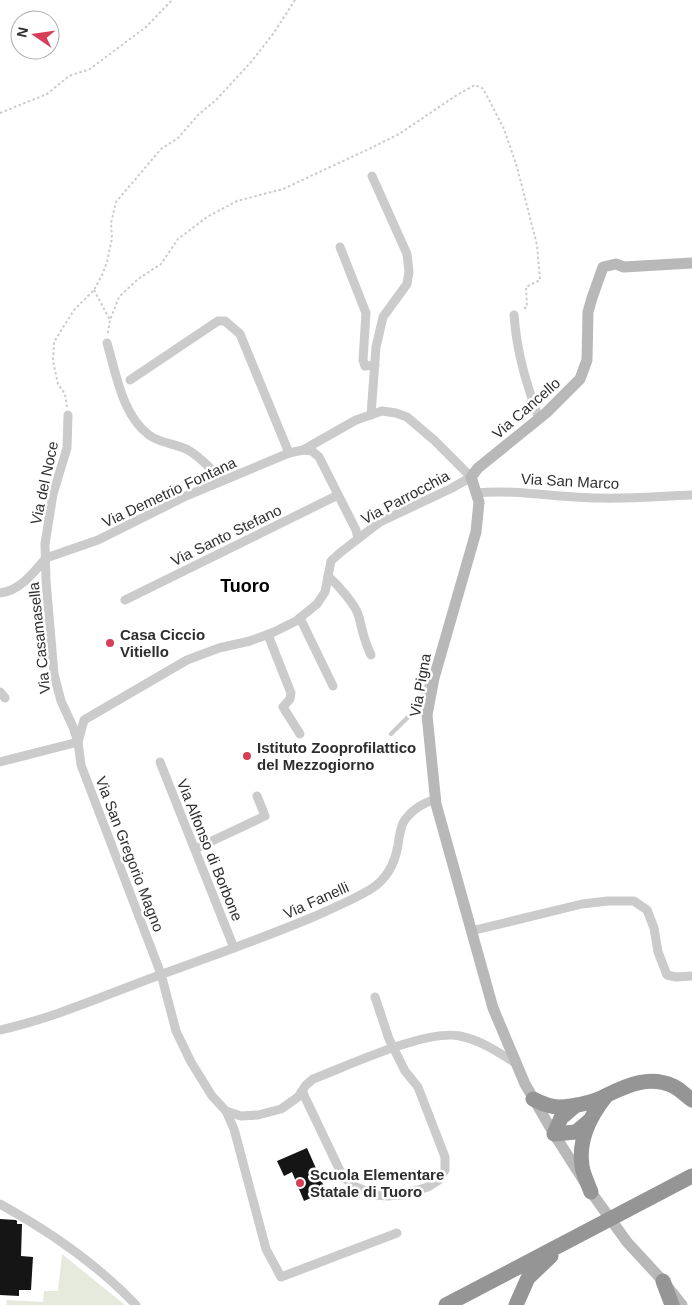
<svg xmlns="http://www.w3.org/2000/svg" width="692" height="1305" viewBox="0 0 692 1305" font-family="Arial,sans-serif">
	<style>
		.green { fill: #e5eadd }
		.building { fill: #151515 }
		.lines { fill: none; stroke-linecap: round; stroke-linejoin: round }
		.path { stroke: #cbcbcb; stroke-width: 2; stroke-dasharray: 2.5 2.5; stroke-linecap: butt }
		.lane { stroke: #cbcbcb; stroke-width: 4.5 }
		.street { stroke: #cbcbcb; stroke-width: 9 }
		.secondary { stroke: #b8b8b8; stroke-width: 11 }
		.highway { stroke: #959595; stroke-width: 15 }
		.poi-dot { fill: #d63f57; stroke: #fff; stroke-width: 2 }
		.labels { text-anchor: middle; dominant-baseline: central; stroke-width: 5; stroke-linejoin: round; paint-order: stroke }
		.street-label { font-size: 15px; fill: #2e2e2e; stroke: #fff }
		.poi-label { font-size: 15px; font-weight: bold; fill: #2e2e2e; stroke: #fff; text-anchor: start }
		.quarter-label { font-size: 18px; font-weight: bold; fill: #000; stroke: #fff }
	</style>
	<rect width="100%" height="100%" fill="#fff"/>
	<polygon class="green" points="62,1254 125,1305 6,1305 7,1300 43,1302 44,1291 58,1291"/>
	<g class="building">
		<polygon points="307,1148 326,1191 304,1201 292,1172 284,1176 277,1161"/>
		<polygon points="0,1219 16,1220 17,1221 17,1224 22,1224 21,1256 33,1257 31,1290 19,1290 19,1296 0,1295"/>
	</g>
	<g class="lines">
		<g class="path">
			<polyline points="0,113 47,94 69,76 90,69 146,27 172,0"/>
			<polyline points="94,290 110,320"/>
			<polyline points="108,333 110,320 119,297 138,279 161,264 178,239 207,217 237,201 283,189 371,148 399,134 457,95 475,85 482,88 486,94 504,129 517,167 537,245 540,280 526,287 527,307 522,310"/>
			<polyline points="67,407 65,394 58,384 53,361 54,342 74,310 94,290 102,275 107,262 112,238 111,223 116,202 161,149 178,138 198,115 216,100 251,62 273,34 295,0"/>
		</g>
		<polyline class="lane" points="391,734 420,705 429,679"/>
		<g class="street">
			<polyline points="340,247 366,313 363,360 365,366 375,365"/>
			<path d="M514 315C517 354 526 382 539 419"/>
			<path d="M107 343C116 373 122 415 149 435 161 444 176 443 188 450 201 457 212 471 223 480"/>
			<polyline points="130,380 218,321 225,321 240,334 289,453"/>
			<path d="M68 415 67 448 53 494 45 544 46 581 54 674 61 701 73 727 78 742 81 765 161 974 176 1031 191 1062 212 1096 226 1111 241 1116 258 1115 281 1109 298 1097 306 1085 313 1079C348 1066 425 1029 460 1036 480 1040 498 1052 515 1063"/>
			<polyline points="371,415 376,347 383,317 407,284 409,272 407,254 372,176"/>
			<polyline points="303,450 312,451 319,457 356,530 358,538"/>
			<path d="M476 493C518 489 558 498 599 498 630 499 661 496 692 495"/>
			<polyline points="46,558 98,540 186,496 289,453 303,450 356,420 382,411 396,413 407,417 434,440 471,477 452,488 380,522 341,552 331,561 325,592 317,604 296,621 274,632 250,641 219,648 187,660 84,720 78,742"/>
			<path d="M328 576C338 585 356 605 359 617 362 631 365 643 371 655"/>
			<path d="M0 593C20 591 34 572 46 558"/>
			<polyline points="125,600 338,495"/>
			<polyline points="300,618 333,686"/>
			<polyline points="268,635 291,693 290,699 283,707 300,734"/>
			<polyline points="0,692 5,698"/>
			<polyline points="0,762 78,742"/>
			<polyline points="160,762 234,948"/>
			<polyline points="195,849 265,816 257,796"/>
			<polyline points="471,931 582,904 608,901 634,901 647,910 654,928 658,952 667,975 676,977 692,976"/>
			<path d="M0 1030C58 1017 112 992 168 972 217 954 266 937 313 917 333 908 353 900 371 889 387 879 395 863 398 845 399 838 400 830 403 823 410 811 423 803 436 799"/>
			<polyline points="302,1091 343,1177 356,1187 376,1195 387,1196 401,1195 428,1187 439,1180 445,1170 445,1157 418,1087 405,1071 389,1039 375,997"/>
			<polyline points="226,1111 234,1129 266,1249 281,1277 397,1233"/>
			<path d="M0 1204C49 1231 97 1264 136 1305"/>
		</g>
		<polyline class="secondary" points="682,1305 663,1281 627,1242 591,1192 554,1134 525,1084 493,1008 436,804 427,715 434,678 476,532 479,502 471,477 478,468 546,413 580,379 587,360 588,312 592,298 603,267 616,264 624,267 692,263"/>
		<g class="highway">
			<path d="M533 1099C541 1103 549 1107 559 1107 574 1107 594 1102 607 1095 628 1085 650 1075 673 1086 680 1089 686 1096 692 1100"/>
			<polyline points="576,1105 561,1118 554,1134 576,1132 589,1121"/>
			<path d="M591 1192C588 1184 583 1174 582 1166 578 1140 590 1116 606 1096"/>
			<polyline points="663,1281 672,1305"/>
			<polyline points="446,1305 692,1176"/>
			<polyline points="516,1305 528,1278 551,1256"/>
		</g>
	</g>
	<g class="poi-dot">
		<circle cx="110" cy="643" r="5"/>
		<circle cx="247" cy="756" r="5"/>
		<circle cx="300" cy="1183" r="5"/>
	</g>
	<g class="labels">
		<g class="street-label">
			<text transform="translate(526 408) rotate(-41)">Via Cancello</text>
			<text transform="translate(570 481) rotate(3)">Via San Marco</text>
			<text transform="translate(44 483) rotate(-78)">Via del Noce</text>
			<text transform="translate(169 492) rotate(-25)">Via Demetrio Fontana</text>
			<text transform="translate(405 497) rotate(-28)">Via Parrocchia</text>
			<text transform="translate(226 535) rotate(-26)">Via Santo Stefano</text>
			<text transform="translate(39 638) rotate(-96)">Via Casamasella</text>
			<text transform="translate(420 685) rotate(-80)">Via Pigna</text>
			<text transform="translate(210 850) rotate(68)">Via Alfonso di Borbone</text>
			<text transform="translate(130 854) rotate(69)">Via San Gregorio Magno</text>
			<text transform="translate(316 900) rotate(-24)">Via Fanelli</text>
		</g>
		<g class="poi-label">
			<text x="120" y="634">Casa Ciccio<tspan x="120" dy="17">Vitiello</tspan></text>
			<text x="257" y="747">Istituto Zooprofilattico<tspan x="257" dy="17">del Mezzogiorno</tspan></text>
			<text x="310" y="1174">Scuola Elementare<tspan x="310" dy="17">Statale di Tuoro</tspan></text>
		</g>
		<g class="quarter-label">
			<text x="245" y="586">Tuoro</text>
		</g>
	</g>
	<g transform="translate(35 35) rotate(283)"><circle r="24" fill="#ffffff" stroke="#ababab"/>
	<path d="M0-4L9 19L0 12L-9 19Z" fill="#d63f57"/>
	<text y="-8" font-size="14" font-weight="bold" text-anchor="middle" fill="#2e2e2e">N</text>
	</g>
</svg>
